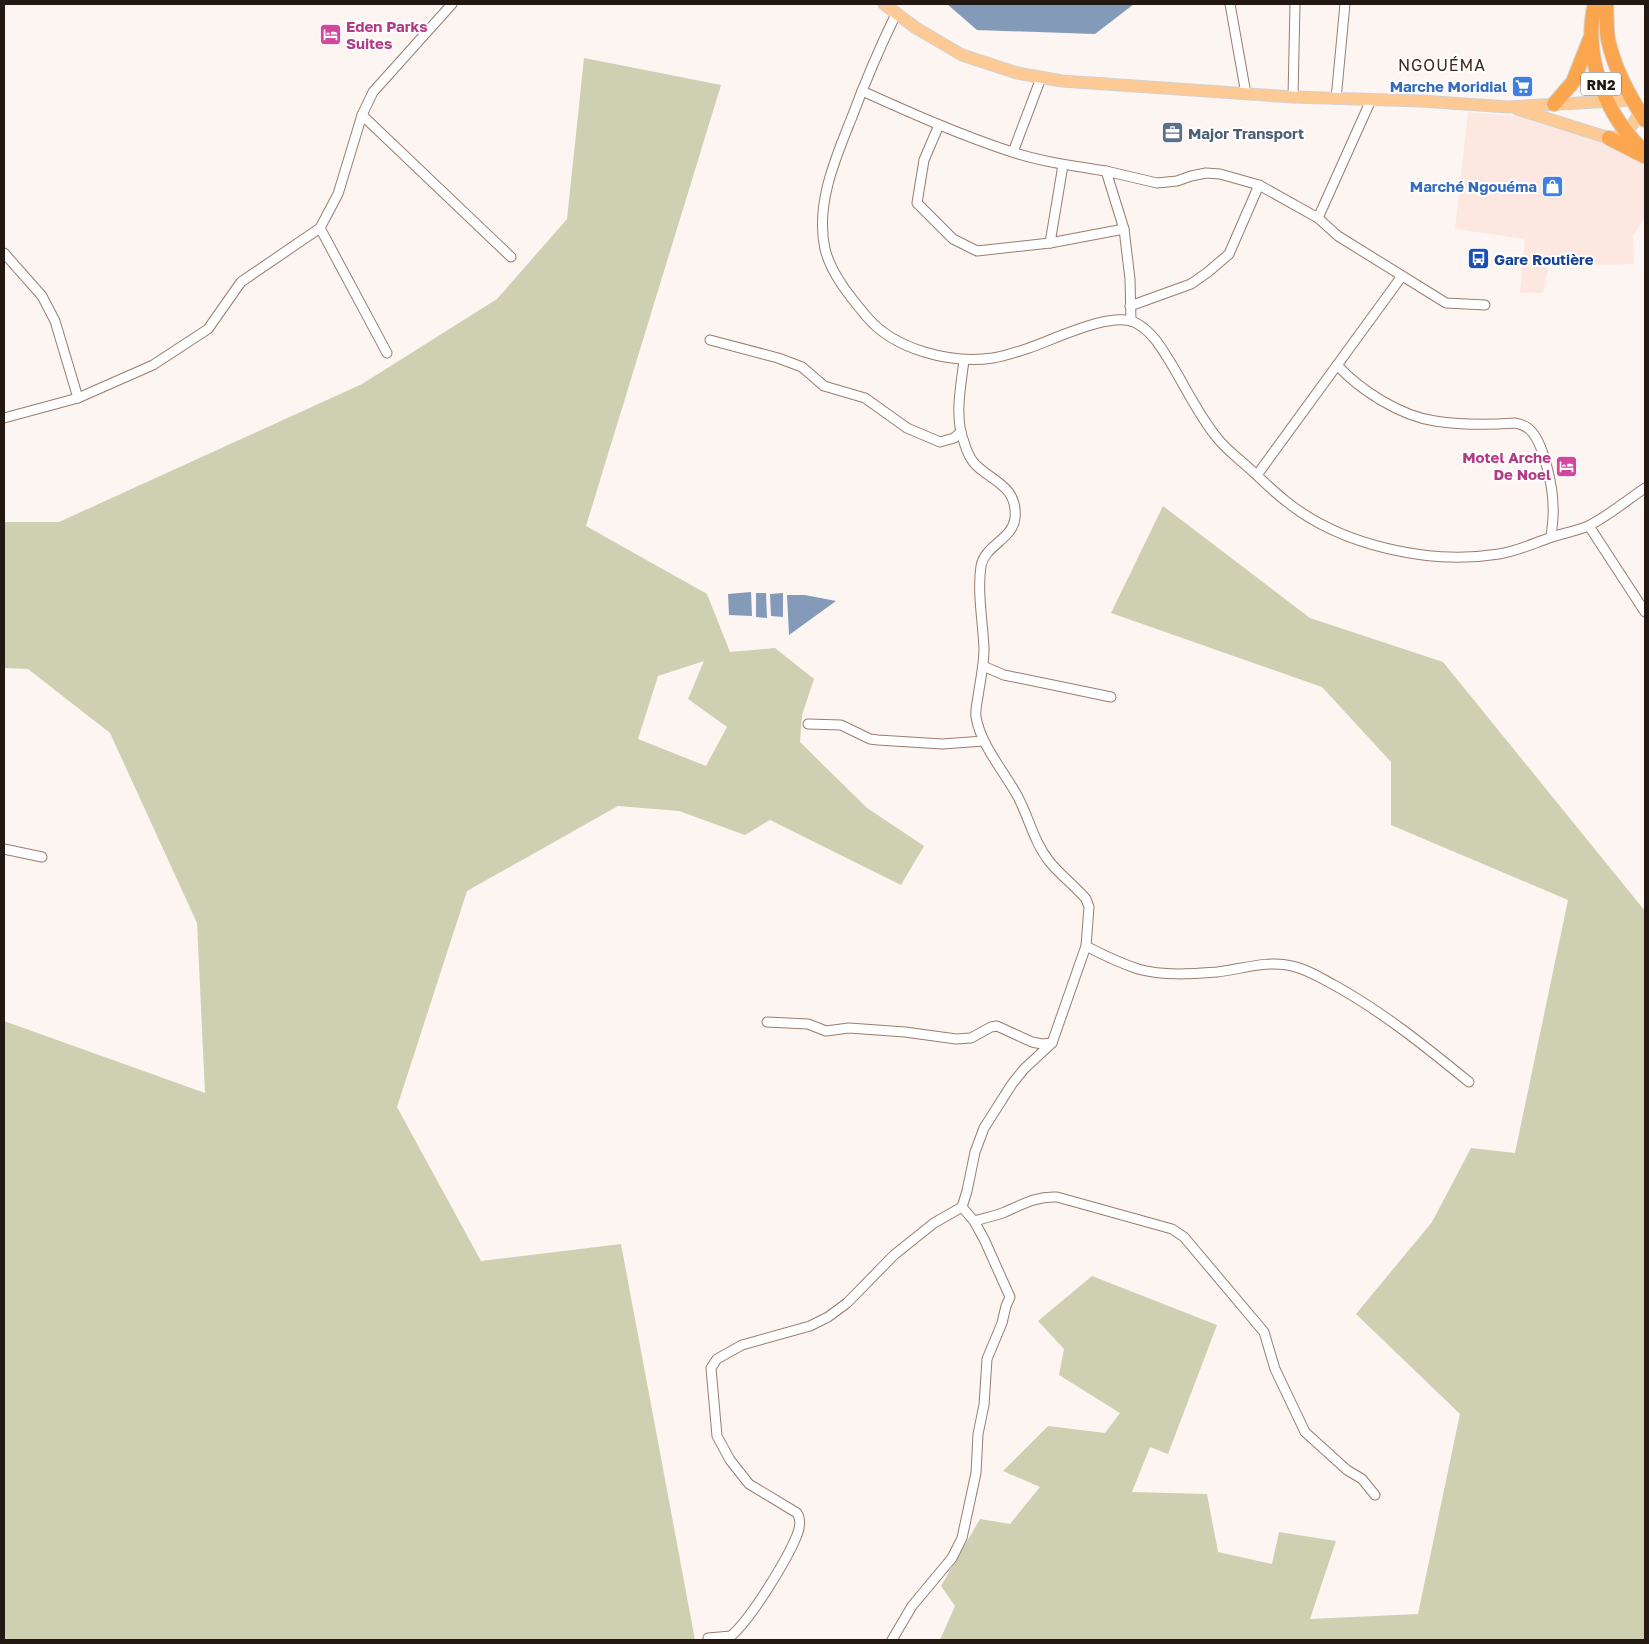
<svg xmlns="http://www.w3.org/2000/svg" width="1649" height="1644" viewBox="0 0 1649 1644" font-family="'Golos Text',sans-serif">
	<style>
		.commercial { fill: #fce8e1 }
		.green { fill: #ced0b1; fill-rule: evenodd }
		.water { fill: #839ab8 }
		.lines { fill: none; stroke-linecap: round; stroke-linejoin: round }
		.minor-casing { stroke: #997d6e; stroke-width: 11 }
		.major-casing { stroke: #d3d1d0; stroke-width: 13 }
		.highway-casing { stroke: #d3d1d0; stroke-width: 16 }
		.minor { stroke: #fff; stroke-width: 9 }
		.major { stroke: #fdca95; stroke-width: 11 }
		.highway { stroke: #fba64e; stroke-width: 14 }
		.labels { text-anchor: middle; dominant-baseline: central; stroke-width: 4; stroke-linejoin: round; paint-order: stroke }
		.shield { fill: #fff; stroke: #655d59; stroke-width: 1 }
		.shield-label { font-size: 14px; font-weight: bold; fill: #231812 }
		.hotel-label { font-size: 15px; font-weight: bold; fill: #b23c85; stroke: #fff; text-anchor: start }
		.shop-label { font-size: 15px; font-weight: bold; fill: #366cbe; stroke: #fff; text-anchor: end }
		.service-label { font-size: 15px; font-weight: bold; fill: #4e5e75; stroke: #fff; text-anchor: start }
		.transit-label { font-size: 15px; font-weight: bold; fill: #164399; stroke: #fff; text-anchor: start }
		.neighbourhood-label { font-size: 16px; letter-spacing: 1px; fill: #40281c; stroke: #fff }
	</style>
	<rect width="100%" height="100%" fill="#fcf5f2"/>
	<polygon class="commercial" points="1468,112 1517,116 1558,126 1620,148 1645,164 1645,217 1633,236 1634,264 1549,266 1543,293 1520,293 1525,239 1455,229"/>
	<g class="green">
		<path d="M584 58 721 85 586 526 707 594 730 652 775 648 814 679 802 715 800 742 867 808 924 846 901 885 770 820 745 835 679 811 618 806 467 891 397 1107 481 1261 621 1244 695 1640H4V1021L205 1093 197 923 110 733 28 669 4 668V522H59L362 384 497 299 567 219ZM704 661 688 699 727 727 706 766 638 739 658 676Z"/>
		<polygon points="1163,506 1310,618 1443,662 1645,911 1645,1640 940,1640 955,1606 941,1586 980,1519 1010,1524 1040,1487 1003,1471 1048,1426 1105,1433 1120,1413 1059,1375 1064,1349 1038,1321 1092,1276 1217,1325 1168,1454 1150,1447 1132,1492 1207,1494 1218,1552 1272,1564 1279,1532 1336,1541 1310,1619 1418,1614 1460,1414 1356,1314 1432,1222 1471,1148 1515,1153 1568,900 1391,825 1391,762 1322,687 1111,613"/>
	</g>
	<g class="water">
		<polygon points="947,4 1134,4 1095,34 977,30"/>
		<polygon points="751,592 752,616 729,615 728,594"/>
		<polygon points="756,593 766,593 767,618 756,617"/>
		<polygon points="783,593 783,617 771,616 770,594"/>
		<polygon points="787,595 805,595 836,601 789,635"/>
	</g>
	<g class="lines">
		<defs>
			<g id="minor">
				<polyline points="1230,4 1246,94"/>
				<path d="M896 14C880 47 865 82 852 117 836 157 815 204 825 249 831 274 851 298 867 317 895 350 951 364 993 358 1004 356 1017 352 1029 348 1053 340 1112 310 1136 323 1153 332 1162 349 1172 365 1187 390 1199 416 1218 439 1227 450 1239 459 1250 469 1262 480 1274 492 1287 502 1342 546 1430 565 1499 554 1518 551 1534 543 1552 537 1564 533 1577 531 1588 526 1607 517 1627 500 1645 488"/>
				<path d="M862 91C911 113 960 135 1012 152 1042 162 1074 166 1106 171"/>
				<polyline points="1293,97 1295,4"/>
				<polyline points="1336,99 1345,4"/>
				<polyline points="362,115 511,257"/>
				<polyline points="939,125 924,160 917,203 953,239 977,251 1050,243 1124,229"/>
				<polyline points="1013,152 1041,78"/>
				<polyline points="1318,218 1371,100"/>
				<polyline points="320,228 387,353"/>
				<polyline points="1050,243 1063,165"/>
				<polyline points="4,253 42,296 55,321 78,398"/>
				<polyline points="1130,306 1191,284 1208,272 1229,254 1259,185"/>
				<polyline points="1131,321 1130,279 1124,229 1106,171 1157,183 1177,181 1191,176 1206,173 1220,174 1259,185 1318,218 1338,236 1446,303 1485,305"/>
				<polyline points="710,340 778,358 802,367 824,386 865,398 907,428 940,442 954,438 961,432"/>
				<path d="M1337 365C1360 390 1400 416 1435 421 1461 425 1489 425 1515 423 1521 424 1527 426 1532 432 1544 446 1553 487 1553 506 1554 516 1552 527 1551 537"/>
				<polyline points="4,418 78,398 153,365 208,329 241,282 320,228 338,194 362,115 373,92 452,4"/>
				<polyline points="1257,475 1402,276"/>
				<polyline points="1589,526 1645,612"/>
				<polyline points="983,666 1004,675 1111,697"/>
				<polyline points="808,724 841,725 870,739 878,740 942,744 984,741"/>
				<polyline points="4,849 42,857"/>
				<path d="M1086 946C1103 955 1120 963 1138 969 1163 976 1191 974 1217 972 1242 969 1268 960 1292 966 1307 969 1321 978 1334 985 1383 1012 1426 1047 1469 1082"/>
				<polyline points="767,1022 808,1024 826,1031 849,1028 905,1032 956,1039 971,1038 991,1027 997,1026 1032,1042 1042,1044 1052,1043"/>
				<path d="M974 1221C984 1218 995 1216 1005 1212 1023 1204 1037 1196 1057 1197L1172 1229 1184 1237 1264 1332 1275 1369 1305 1432 1347 1470 1362 1479 1375 1495"/>
				<path d="M708 1638 731 1636C751 1619 787 1560 797 1535 800 1528 801 1519 797 1513L749 1484 730 1460 717 1436 711 1368 717 1359 742 1345 810 1326 828 1317 847 1303 894 1255 934 1223 962 1207"/>
				<path d="M892 1640 912 1606 952 1558 962 1538 976 1473 978 1434 984 1405 987 1359 1002 1323 1006 1306 1010 1297 984 1239 974 1221 962 1207 967 1191 975 1152 984 1128 1012 1084 1024 1069 1052 1043 1086 946 1089 907 1086 899C1075 886 1060 875 1049 861 1034 842 1029 818 1018 797 1004 771 981 746 976 717 975 708 978 699 979 690 981 677 984 663 984 649 983 622 977 593 981 566 985 545 1013 539 1015 518 1018 485 990 481 974 463 970 458 966 449 964 442 954 417 961 386 964 360"/>
			</g>
			<g id="major">
				<polyline points="884,4 916,28 962,55 1017,73 1062,81 1293,97 1421,101 1508,107 1633,100"/>
				<path d="M1517 109 1609 138C1625 137 1633 126 1640 112"/>
			</g>
			<g id="highway">
				<path d="M1595 4C1582 56 1606 117 1645 152"/>
				<path d="M1606 4C1607 15 1606 28 1608 39 1614 68 1629 96 1645 120"/>
				<polyline points="1554,104 1573,82 1590,39"/>
				<polyline points="1609,138 1644,156"/>
			</g>
		</defs>
		<use href="#minor" class="minor-casing"/>
		<use href="#major" class="major-casing"/>
		<use href="#highway" class="highway-casing"/>
		<use href="#minor" class="minor"/>
		<use href="#major" class="major"/>
		<use href="#highway" class="highway"/>
	</g>
	<defs>
		<symbol id="hotel-square" viewBox="-11 -11 22 22"><rect x="-9" y="-9" width="18" height="18" rx="4" fill="#d1479c" stroke="#fff"/><path d="M-6-4.5h1.5V1H6V5H4.5V3h-9V5H-6ZM-4 0a1.8 1.8 0 1 1 3.6 0ZM.5 0V-2.5h3Q6-2.5 6 0Z" fill="#fff"/></symbol>
		<symbol id="supermarket-square" viewBox="-11 -11 22 22"><rect x="-9" y="-9" width="18" height="18" rx="4" fill="#3f7fe0" stroke="#fff"/><path d="M-6-5.5h2.5l.6 2H6L4.5 2H-2.5L-4.4-4H-6ZM-1.5 3.2a1.3 1.3 0 1 0 .1 0ZM3 3.2a1.3 1.3 0 1 0 .1 0Z" fill="#fff"/></symbol>
		<symbol id="office-square" viewBox="-11 -11 22 22"><rect x="-9" y="-9" width="18" height="18" rx="4" fill="#5c6f8a" stroke="#fff"/><path d="M-6-3h4V-5.5h4V-3h4V5H-6ZM-1-4.5V-3h2v-1.5ZM-6 0V1H6V0Z" fill="#fff"/></symbol>
		<symbol id="shop-square" viewBox="-11 -11 22 22"><rect x="-9" y="-9" width="18" height="18" rx="4" fill="#3f7fe0" stroke="#fff"/><path d="M-5-2.5h2.3a2.7 3.5 0 0 1 5.4 0H5L5.5 6h-11ZM-1.5-2.5h3a1.5 2.3 0 0 0-3 0Z" fill="#fff"/></symbol>
		<symbol id="bus-square" viewBox="-11 -11 22 22"><rect x="-9" y="-9" width="18" height="18" rx="4" fill="#1a4fb4" stroke="#fff"/><path d="M-5-6H5V4H4V6H2V4H-2V6H-4V4H-5ZM-3.5-4V0h7V-4ZM-3.5 1.2v1.5H-2V1.2ZM2 1.2v1.5H3.5V1.2Z" fill="#fff"/></symbol>
	</defs>
	<g fill-rule="evenodd">
		<use href="#hotel-square" x="318" y="22" width="25" height="25"/>
		<use href="#supermarket-square" x="1510" y="74" width="25" height="25"/>
		<use href="#office-square" x="1160" y="120" width="25" height="25"/>
		<use href="#shop-square" x="1540" y="174" width="25" height="25"/>
		<use href="#bus-square" x="1466" y="246" width="25" height="25"/>
		<use href="#hotel-square" x="1554" y="454" width="25" height="25"/>
	</g>
	<g class="labels">
		<rect class="shield" x="1581" y="72.5" width="40" height="23" rx="4"/>
		<g class="shield-label">
			<text x="1601" y="84">RN2</text>
		</g>
		<g class="hotel-label">
			<text x="346" y="26">Eden Parks<tspan x="346" dy="17">Suites</tspan></text>
			<text x="1551" y="457" text-anchor="end">Motel Arche<tspan x="1551" dy="17">De Noel</tspan></text>
		</g>
		<g class="shop-label">
			<text x="1507" y="86">Marche Moridial</text>
			<text x="1537" y="186">Marché Ngouéma</text>
		</g>
		<g class="service-label">
			<text x="1188" y="133">Major Transport</text>
		</g>
		<g class="transit-label">
			<text x="1494" y="259">Gare Routière</text>
		</g>
		<g class="neighbourhood-label">
			<text x="1442" y="65">NGOUÉMA</text>
		</g>
	</g>
	<rect width="1649" height="1644" fill="none" stroke="#231812" stroke-width="10"/>
</svg>
